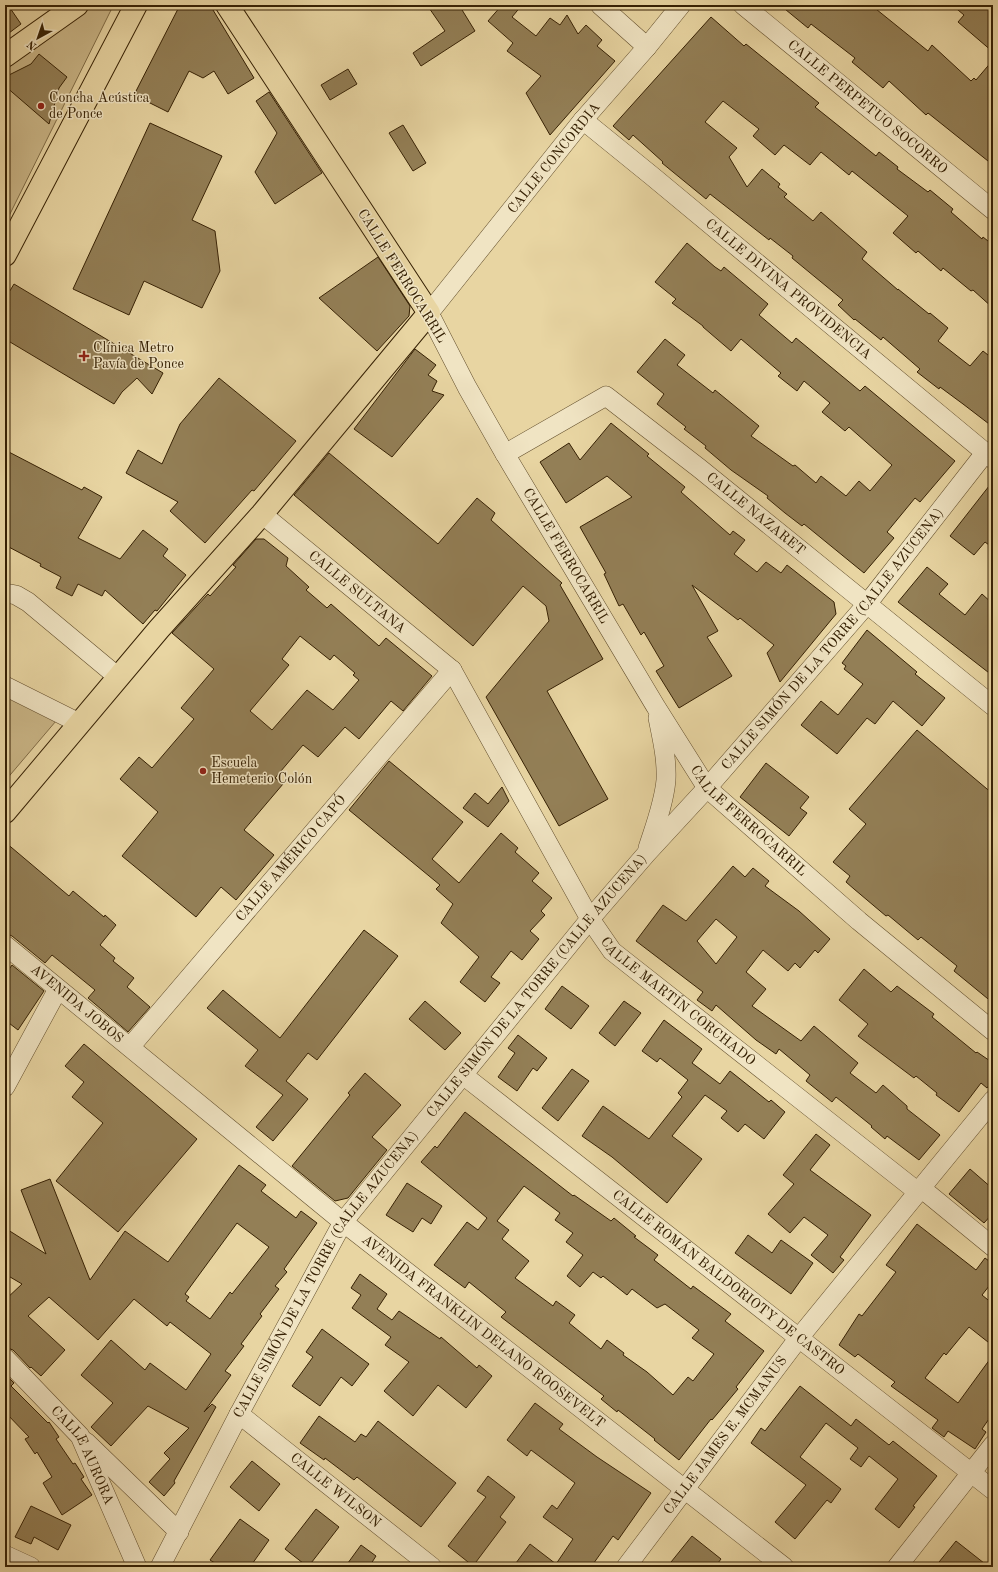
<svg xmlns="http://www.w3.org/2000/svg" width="998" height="1572" viewBox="0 0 998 1572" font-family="'Old Standard TT',serif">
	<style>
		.green { fill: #cab687; stroke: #806c46 }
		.building { fill: #937f56; stroke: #362104; fill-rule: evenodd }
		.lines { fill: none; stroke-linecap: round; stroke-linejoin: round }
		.minor-casing { stroke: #624e2c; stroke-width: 20 }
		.major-casing { stroke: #362104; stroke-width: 24 }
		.minor { stroke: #f0e4c3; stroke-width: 19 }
		.major { stroke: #e8d5a2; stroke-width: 22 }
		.poi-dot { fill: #8f2418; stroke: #f0e4c3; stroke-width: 1.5 }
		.labels { text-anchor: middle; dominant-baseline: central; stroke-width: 3; stroke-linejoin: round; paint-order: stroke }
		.poi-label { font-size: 14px; fill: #362104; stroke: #f0e4c3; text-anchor: start }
		.street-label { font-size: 14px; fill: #362104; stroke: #f0e4c3 }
	</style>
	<rect width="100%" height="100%" fill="#e8d5a2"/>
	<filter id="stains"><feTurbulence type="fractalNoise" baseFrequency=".005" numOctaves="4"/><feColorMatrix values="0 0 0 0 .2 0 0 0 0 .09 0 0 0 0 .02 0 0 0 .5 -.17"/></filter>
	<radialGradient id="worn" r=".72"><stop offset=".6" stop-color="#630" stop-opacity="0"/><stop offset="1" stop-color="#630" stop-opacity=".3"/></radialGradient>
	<g class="green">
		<polygon points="93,5 113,6 5,224 5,70"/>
		<polygon points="5,695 56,721 5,781"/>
	</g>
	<g class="building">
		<polygon points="5,5 8,5 21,24 5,36"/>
		<polygon points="180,5 210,5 254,78 228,94 214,71 203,78 189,71 168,112 134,95"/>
		<polygon points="427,5 459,5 475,31 421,66 413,53 445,31"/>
		<polygon points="502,5 522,5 512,17 536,36 550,18 560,25 567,15 578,34 586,25 602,40 597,46 615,61 550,135 526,93 541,76 507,51 513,43 488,21"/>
		<polygon points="780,5 871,5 928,51 932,45 971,81 974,78 976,80 993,60 993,165 928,113 926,115 889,81 883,88 852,62 855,58 811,24 808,28"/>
		<polygon points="952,5 993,5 993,52 958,22 964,15"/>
		<polygon points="711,17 744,46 746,44 819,103 815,107 840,127 876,156 879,152 898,167 897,169 928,192 930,190 953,209 951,212 982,239 983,237 993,245 993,308 973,290 971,291 943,268 941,271 918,251 916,253 893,233 908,216 852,171 849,175 821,152 810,165 784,145 775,155 753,136 759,129 723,101 705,122 737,148 729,157 747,187 762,169 780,184 778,187 787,194 784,197 813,221 821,212 867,252 862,259 898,290 898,289 929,314 930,313 948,328 938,341 970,366 983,351 993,359 993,427 963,404 940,387 939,389 917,372 920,369 883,337 881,340 855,319 854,320 838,305 843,300 792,258 793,256 770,238 769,240 710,194 706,199 662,163 663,162 633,135 629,140 613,126"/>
		<polygon points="39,54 67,77 59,88 49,124 5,86 5,77 31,64"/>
		<polygon points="348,69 357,84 330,100 321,85"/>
		<polygon points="269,92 322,173 275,204 255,172 277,133 256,101"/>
		<polygon points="150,123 222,156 192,220 215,231 220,271 202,308 144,281 129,315 73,289"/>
		<polygon points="403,125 426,163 413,171 389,133"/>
		<polygon points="687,243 715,267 721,271 724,267 768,304 759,315 792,343 796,338 860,391 865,386 955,461 920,502 915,498 887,532 894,538 864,573 804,524 802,526 785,513 767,498 768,496 731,470 705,448 706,446 684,429 686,427 657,404 664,394 637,372 665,339 685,355 677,365 713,393 715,390 759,426 751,436 793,466 795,465 816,483 821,476 846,496 859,481 870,491 892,465 849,427 845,431 822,412 830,403 804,381 797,391 778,376 781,373 741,339 731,351 703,327 703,326 672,303 676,299 655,282"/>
		<polygon points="378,257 410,306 409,316 377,351 319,298"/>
		<polygon points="14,284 163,373 152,394 137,378 122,392 114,404 5,339 5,299"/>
		<polygon points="415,349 436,365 428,375 437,381 432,391 444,395 392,457 354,429"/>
		<polygon points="219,378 296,441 254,491 252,490 205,543 170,511 178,502 126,473 138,450 162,464 180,424"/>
		<polygon points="611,423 649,454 647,456 685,487 681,492 730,535 733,531 745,540 734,554 757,572 766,562 781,573 787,565 834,602 836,614 780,682 767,653 774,645 740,618 738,620 692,585 718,631 707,637 732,676 679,708 656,671 664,666 644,632 641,635 623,604 619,606 604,574 606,573 580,527 632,497 607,476 566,503 540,462 569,443 580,460"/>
		<polygon points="5,450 82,490 84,487 102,497 78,538 120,559 143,530 168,549 163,556 186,575 157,611 155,610 143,624 105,590 102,596 78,584 72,596 56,588 61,577 40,566 41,564 5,545"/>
		<polygon points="329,453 438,544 477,498 495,513 491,520 562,583 560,585 603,659 547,691 608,799 559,826 486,697 549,621 546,606 523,586 473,646 294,495"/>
		<polygon points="993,481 993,548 985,542 974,555 950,536"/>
		<path d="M256 539H264L288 558 286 566 309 587 306 590 327 608 331 604 379 646 386 638 432 676 403 711 391 701 359 739 345 727 318 757 303 745 275 778 283 784 244 830 274 855 236 900 221 887 196 917 122 856 158 812 120 779 139 757 152 768 194 719 181 708 214 669 172 633 208 594 210 596 236 567 233 565ZM300 636 330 660 334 655 355 673 353 675 359 680 333 710 307 690 272 730 250 711 289 665 282 659Z"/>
		<polygon points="927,567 948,584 939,594 965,615 982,594 993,604 993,676 898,602"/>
		<polygon points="867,630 917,672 915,674 945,698 922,726 893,701 875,724 867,718 837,754 801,725 821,701 838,715 863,684 844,669 846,666 842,663"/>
		<polygon points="917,730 993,794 993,1003 954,971 957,966 921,937 918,940 888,915 886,916 854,889 846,882 850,876 833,862 866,824 849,809"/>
		<polygon points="389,761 463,822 432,859 459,883 501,833 518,848 515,852 539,873 532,881 552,898 541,911 545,915 530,931 539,939 522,960 511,951 491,977 500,983 485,1002 460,982 479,957 441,923 453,904 436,889 440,885 349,810"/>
		<polygon points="766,763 809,797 800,808 807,813 789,836 740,797"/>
		<polygon points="502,787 509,801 488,827 463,808 475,793 488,804"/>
		<polygon points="5,842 69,896 73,891 104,917 105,915 116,925 100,945 115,958 113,961 134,978 127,987 150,1007 128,1032 88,998 95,990 52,955 45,963 12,936 5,933"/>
		<path d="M733 866 745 877 753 868 769 881 765 886 799 911 830 939 818 953 815 950 800 968 795 963 788 971 763 950 746 972 766 989 752 1006 801 1041 814 1026 858 1063 850 1073 876 1093 883 1085 907 1106V1109L940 1135 919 1160 887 1136 885 1139 871 1127 872 1126 836 1097 832 1102 806 1081 810 1075 779 1049 776 1054 756 1040 716 1005 712 1011 697 1000 703 992 636 941 663 905 686 921ZM716 919 737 937 716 964 697 941Z"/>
		<polygon points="364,930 398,956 317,1060 308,1053 286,1081 308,1099 273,1141 256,1127 283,1095 245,1066 258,1050 207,1008 223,990 280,1038"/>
		<polygon points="12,965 44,991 18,1030 5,1020 5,975"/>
		<polygon points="864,969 891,992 897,986 934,1014 932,1017 976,1053 977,1052 993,1063 993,1080 987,1088 981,1083 959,1112 936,1095 937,1093 916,1076 914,1078 858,1036 868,1024 839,1000"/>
		<polygon points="562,986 589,1006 571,1029 545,1009"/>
		<polygon points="425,1001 461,1033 445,1050 409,1019"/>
		<polygon points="624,1001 641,1013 615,1046 599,1033"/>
		<polygon points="664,1020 702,1049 692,1063 720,1084 730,1071 769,1102 771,1100 785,1112 764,1139 745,1124 738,1132 721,1118 727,1111 705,1095 672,1136 702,1159 667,1203 612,1157 582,1136 603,1106 649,1139 682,1097 678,1093 688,1080 660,1058 657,1062 642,1051"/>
		<polygon points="518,1035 547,1058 537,1071 533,1068 517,1091 498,1077 515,1053 508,1048"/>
		<polygon points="84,1044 197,1139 118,1232 56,1181 103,1123 72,1097 84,1082 65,1066"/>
		<polygon points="572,1069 589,1081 558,1121 542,1108"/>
		<polygon points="365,1073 401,1105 372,1137 387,1150 348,1198 335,1201 292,1166 350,1095 348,1093"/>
		<path d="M465 1112 573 1196 574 1195 611 1221 614 1218 636 1236 634 1237 658 1255 654 1260 691 1289 693 1286 731 1314 725 1321 764 1351 736 1387 738 1389 712 1420 711 1419 679 1460 654 1440 655 1439 618 1410 617 1412 601 1399 604 1396 501 1317 506 1312 469 1282 465 1288 434 1265 467 1222 478 1230 487 1218 421 1162 435 1146 437 1148ZM524 1186 560 1213 555 1220 573 1233 566 1242 583 1255 567 1276 580 1287 593 1272 601 1278 603 1276 627 1295 632 1289 657 1308 665 1304 699 1330 692 1338 714 1354 693 1381 688 1377 673 1395 647 1372 623 1355 624 1353 607 1340 601 1349 569 1323 575 1315 556 1301 553 1306 515 1278 529 1261 502 1239 509 1230 497 1221Z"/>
		<polygon points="816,1134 830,1145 810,1170 871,1215 840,1257 844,1260 833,1273 811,1255 828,1235 804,1217 790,1233 768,1214 794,1184 783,1175"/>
		<path d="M239 1165 266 1185 261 1191 296 1218 301 1211 317 1223 284 1269 287 1272 275 1286 279 1289 260 1314 262 1316 241 1344 244 1346 225 1371 231 1375 204 1412 212 1404 216 1407 174 1481 175 1483 164 1496 149 1482 170 1459 164 1453 189 1428 148 1406 111 1446 91 1427 113 1403 81 1375 111 1340 145 1370 150 1363 186 1390 211 1354 170 1322 167 1326 134 1299 98 1340 49 1297 28 1316 65 1350 41 1376 31 1367 30 1368 13 1350 5 1347V1300L22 1284 5 1274V1228L46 1254 21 1190 50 1179 90 1280 125 1231 168 1262ZM237 1223 269 1247 232 1294 230 1292 210 1319 186 1301 189 1297 185 1294Z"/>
		<polygon points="970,1169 993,1189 993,1213 984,1223 949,1194"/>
		<polygon points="407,1183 442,1206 431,1224 422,1218 413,1232 386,1215"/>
		<polygon points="917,1224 976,1270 985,1258 993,1264 993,1281 982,1295 993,1304 993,1346 969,1327 946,1355 944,1353 925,1378 958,1403 993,1355 993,1413 982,1429 986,1432 975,1449 948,1431 944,1437 932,1428 938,1420 891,1386 895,1382 858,1354 855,1357 839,1345 859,1314 862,1316 896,1272 886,1265"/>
		<polygon points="748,1235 772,1253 781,1240 813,1263 791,1294 735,1253"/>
		<polygon points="360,1274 387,1294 377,1309 392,1320 399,1311 440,1339 441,1337 477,1368 479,1365 492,1376 466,1408 438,1385 413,1416 384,1391 409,1362 385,1345 391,1337 352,1308 361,1295 351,1288"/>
		<polygon points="322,1329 369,1364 352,1386 341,1377 320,1406 292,1386 313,1357 306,1352"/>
		<polygon points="5,1374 14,1383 11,1386 48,1423 49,1422 59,1437 56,1439 73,1464 75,1463 84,1477 81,1479 92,1495 62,1515 43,1483 52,1477 37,1452 35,1454 25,1439 29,1437 5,1412"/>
		<polygon points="800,1386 851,1426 856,1419 889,1445 893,1441 937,1476 913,1506 915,1507 899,1528 875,1509 898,1479 869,1456 861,1467 850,1459 858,1448 826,1423 800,1457 841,1489 831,1503 827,1500 795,1539 775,1522 806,1485 751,1443 761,1428 765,1431"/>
		<polygon points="535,1403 563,1424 559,1429 597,1457 651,1493 618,1540 613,1536 591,1567 513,1567 530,1544 556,1564 573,1539 543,1517 552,1505 557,1509 575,1483 531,1450 527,1456 507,1440"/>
		<polygon points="319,1416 355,1442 361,1434 366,1437 378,1421 456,1483 421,1527 357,1477 354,1480 325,1458 324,1460 300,1443"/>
		<polygon points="252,1461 280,1484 259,1511 230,1487"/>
		<polygon points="488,1476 515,1497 500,1517 506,1522 473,1566 448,1546 486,1497 477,1491"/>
		<polygon points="31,1506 71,1525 58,1550 34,1537 31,1544 15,1537"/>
		<polygon points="316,1509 339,1527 308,1567 285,1549"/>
		<polygon points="240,1519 269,1540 250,1567 221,1567 210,1560"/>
		<polygon points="692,1536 721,1559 715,1567 667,1567"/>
		<polygon points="956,1541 989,1567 935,1567"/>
		<polygon points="361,1545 376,1556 369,1567 345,1567"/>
	</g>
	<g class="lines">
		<defs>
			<g id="minor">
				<polyline points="600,5 647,47"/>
				<path id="s1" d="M681 5 647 47 583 120 429 313 467 387 505 454 656 707 707 788 859 921 993 1031"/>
				<path id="s2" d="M743 5 993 210"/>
				<path id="s3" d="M583 120 652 176 993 459"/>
				<path id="s4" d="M505 454 606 396 699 468 993 706"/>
				<path id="s5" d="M262 514 452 670 590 919 612 951 918 1192 921 1188 993 1247"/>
				<polyline points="5,593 16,595 28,602 118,677"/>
				<polyline points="5,686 79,723"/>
				<path d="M648 848C655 826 664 803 666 780 667 759 662 738 658 718"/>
				<path id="s6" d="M5 945 343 1222 784 1567"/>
				<path id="s7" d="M130 1047 452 670"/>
				<path id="s8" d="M463 1075 993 1490"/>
				<polyline points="5,1087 58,989"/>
				<polyline points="921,1188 993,1100"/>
				<path id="s9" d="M5 1358 80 1436 137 1567"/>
				<path id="s10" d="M239 1414 432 1567"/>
				<polyline points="86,1442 179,1532"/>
				<polyline points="5,1555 31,1567"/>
				<path id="s11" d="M160 1567 239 1414 343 1222 590 919 647 853 707 788 867 604 985 453"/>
				<path id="s12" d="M626 1567 798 1339 918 1192"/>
				<polyline points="897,1567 993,1445"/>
			</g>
			<g id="major">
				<polyline points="5,56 77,5"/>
				<polyline points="5,255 136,5"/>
				<polyline points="5,812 159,629 262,514 429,313 227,5"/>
			</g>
		</defs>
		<use href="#minor" class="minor-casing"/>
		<use href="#major" class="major-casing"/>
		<use href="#minor" class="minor"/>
		<use href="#major" class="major"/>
	</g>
	<g class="poi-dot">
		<circle cx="41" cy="106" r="4"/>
		<path d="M82 350h4v4h4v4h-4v4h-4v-4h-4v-4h4z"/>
		<circle cx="203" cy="771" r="4"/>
	</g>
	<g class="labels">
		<g class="poi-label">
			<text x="49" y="98">Concha Acústica<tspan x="49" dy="16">de Ponce</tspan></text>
			<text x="93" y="348">Clínica Metro<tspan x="93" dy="16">Pavía de Ponce</tspan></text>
			<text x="211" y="763">Escuela<tspan x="211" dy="16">Hemeterio Colón</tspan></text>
		</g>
		<g class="street-label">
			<text stroke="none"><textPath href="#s2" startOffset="161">CALLE PERPETUO SOCORRO</textPath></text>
			<text transform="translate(554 158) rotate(-51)">CALLE CONCORDIA</text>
			<text transform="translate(402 276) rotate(58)">CALLE FERROCARRIL</text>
			<text stroke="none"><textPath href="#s3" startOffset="266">CALLE DIVINA PROVIDENCIA</textPath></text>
			<text stroke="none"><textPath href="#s4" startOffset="307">CALLE NAZARET</textPath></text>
			<text stroke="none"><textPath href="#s1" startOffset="677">CALLE FERROCARRIL</textPath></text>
			<text stroke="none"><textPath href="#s5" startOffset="123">CALLE SULTANA</textPath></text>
			<text stroke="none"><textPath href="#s11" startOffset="1152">CALLE SIMÓN DE LA TORRE (CALLE AZUCENA)</textPath></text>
			<text stroke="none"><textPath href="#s1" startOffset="1001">CALLE FERROCARRIL</textPath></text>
			<text stroke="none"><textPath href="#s7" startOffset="248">CALLE AMÉRICO CAPÓ</textPath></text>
			<text stroke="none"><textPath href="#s11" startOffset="696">CALLE SIMÓN DE LA TORRE (CALLE AZUCENA)</textPath></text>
			<text stroke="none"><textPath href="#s5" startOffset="652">CALLE MARTÍN CORCHADO</textPath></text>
			<text stroke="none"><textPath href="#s6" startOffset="93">AVENIDA JOBOS</textPath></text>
			<text stroke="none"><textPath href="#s11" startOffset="337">CALLE SIMÓN DE LA TORRE (CALLE AZUCENA)</textPath></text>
			<text stroke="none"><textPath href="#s8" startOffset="337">CALLE ROMÁN BALDORIOTY DE CASTRO</textPath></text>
			<text stroke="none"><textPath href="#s6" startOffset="615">AVENIDA FRANKLIN DELANO ROOSEVELT</textPath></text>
			<text stroke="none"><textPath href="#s12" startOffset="165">CALLE JAMES E. MCMANUS</textPath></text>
			<text stroke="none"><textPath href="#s9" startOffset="126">CALLE AURORA</textPath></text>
			<text stroke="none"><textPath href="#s10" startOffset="123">CALLE WILSON</textPath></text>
		</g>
	</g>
	<rect width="998" height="1572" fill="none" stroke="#e8d5a2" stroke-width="20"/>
	<rect x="6" y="6" width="986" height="1560" fill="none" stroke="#362104" stroke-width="2"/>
	<rect x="10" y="10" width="978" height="1552" fill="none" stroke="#362104"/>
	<g transform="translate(38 38) rotate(220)" stroke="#f0e4c3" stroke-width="3" paint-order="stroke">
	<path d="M0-3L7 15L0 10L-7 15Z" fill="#362104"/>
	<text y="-6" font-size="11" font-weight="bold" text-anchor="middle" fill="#362104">N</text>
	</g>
	<rect width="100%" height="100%" filter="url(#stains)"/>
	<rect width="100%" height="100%" fill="url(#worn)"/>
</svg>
